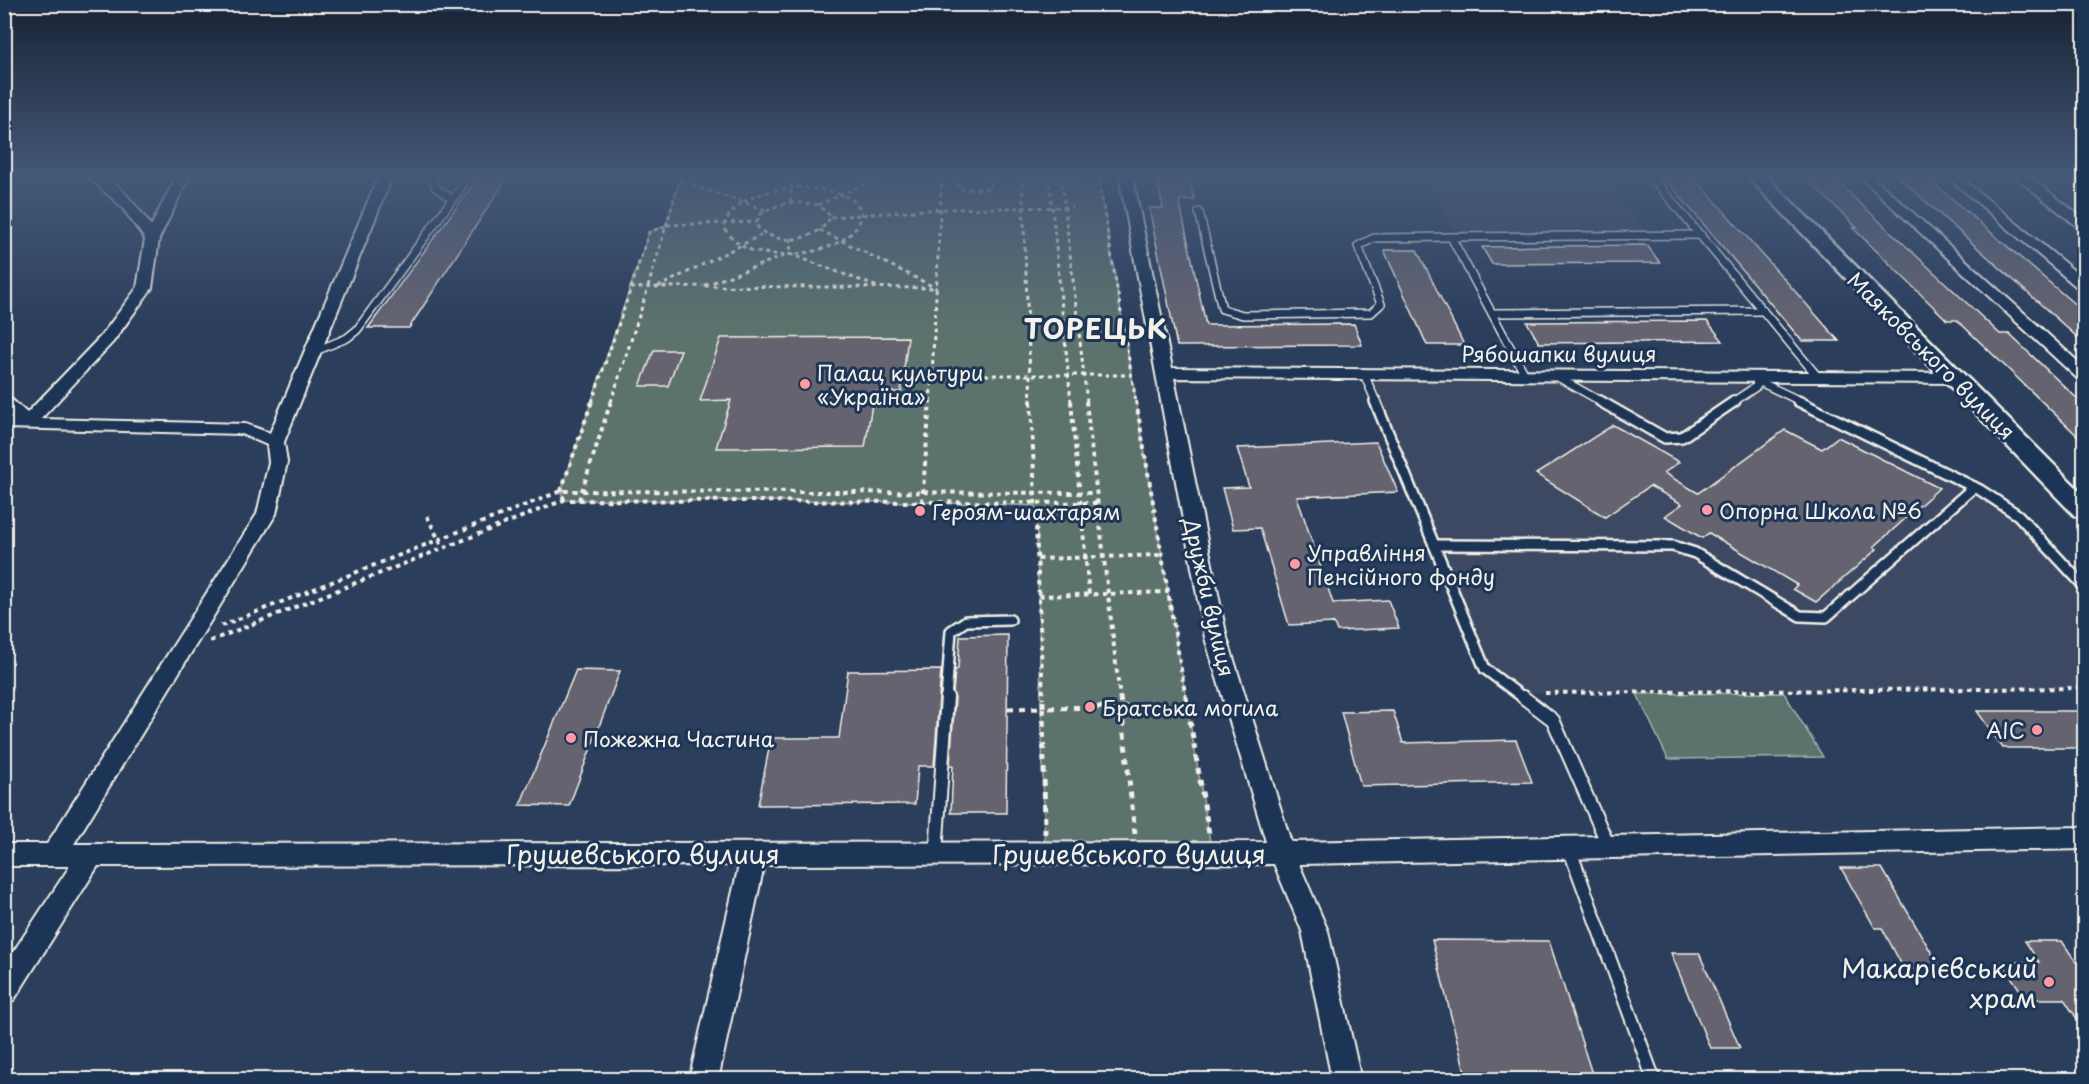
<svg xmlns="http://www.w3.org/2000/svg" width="2089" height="1084" viewBox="0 0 2089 1084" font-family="'Playpen Sans',sans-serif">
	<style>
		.built { fill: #3c4962 }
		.green { fill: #5c726d; stroke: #a8b2aa; stroke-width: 1.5 }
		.building { fill: #65646f; stroke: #f4f1e8; stroke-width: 1.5 }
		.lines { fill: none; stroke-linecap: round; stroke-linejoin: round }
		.lane-far2-casing { stroke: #f4f1e8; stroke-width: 10 }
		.lane-far1-casing { stroke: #f4f1e8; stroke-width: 14 }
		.lane-casing { stroke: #f4f1e8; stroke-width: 16 }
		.street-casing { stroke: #f4f1e8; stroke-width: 4 }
		.secondary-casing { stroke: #f4f1e8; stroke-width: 5 }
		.path-far2 { stroke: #f4f1e8; stroke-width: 3; stroke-dasharray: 4 4; stroke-linecap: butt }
		.path-far1 { stroke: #f4f1e8; stroke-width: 4; stroke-dasharray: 4.5 4.5; stroke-linecap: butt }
		.path { stroke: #f4f1e8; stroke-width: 5; stroke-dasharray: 6 6; stroke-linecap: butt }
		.lane-far2 { stroke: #1d3557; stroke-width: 7 }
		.lane-far1 { stroke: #1d3557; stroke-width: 9 }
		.lane { stroke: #1d3557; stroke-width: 12 }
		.street { fill: #1d3557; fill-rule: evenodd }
		.secondary { fill: #1d3557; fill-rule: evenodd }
		.poi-dot { fill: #ff9aa2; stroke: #1d3557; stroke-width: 2 }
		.labels { text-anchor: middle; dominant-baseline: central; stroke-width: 6; stroke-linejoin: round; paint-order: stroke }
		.street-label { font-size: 21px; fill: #f4f1e8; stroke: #1d3557 }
		.poi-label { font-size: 21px; fill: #f4f1e8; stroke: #1d3557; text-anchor: start }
		.near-street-label { font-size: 26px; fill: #f4f1e8; stroke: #1d3557 }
		.near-poi-label { font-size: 26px; fill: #f4f1e8; stroke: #1d3557; text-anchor: end }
		.district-label { font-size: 27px; font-weight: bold; letter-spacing: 1.5px; fill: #f4f1e8; stroke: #1d3557 }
	</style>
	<rect width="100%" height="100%" fill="#2b3e5c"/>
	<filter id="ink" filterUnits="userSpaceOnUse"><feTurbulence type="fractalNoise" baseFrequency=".0167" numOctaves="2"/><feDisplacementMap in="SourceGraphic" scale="12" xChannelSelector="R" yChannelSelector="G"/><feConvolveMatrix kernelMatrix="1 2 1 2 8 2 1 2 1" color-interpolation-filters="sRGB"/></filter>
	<g filter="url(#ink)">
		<g class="built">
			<polygon points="1425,175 1602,175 1645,230 1456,232"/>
			<polygon points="1364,374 1758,381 2005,504 2084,586 2084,688 1518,693 1485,669"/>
		</g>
		<g class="green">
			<polygon points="681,175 1098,175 1212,853 1045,853 1036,506 922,502 564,500 561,491 649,232 666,226"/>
			<polygon points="1784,693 1823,757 1668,759 1637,694"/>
		</g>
		<g class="building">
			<polygon points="480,175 509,175 409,328 368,328"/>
			<polygon points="1156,175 1188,175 1195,200 1179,200 1206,325 1354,324 1362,345 1177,346 1149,208 1163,208"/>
			<polygon points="1662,175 1692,175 1839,341 1802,341"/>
			<polygon points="1803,175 1830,175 2000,334 2009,334 2085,406 2085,443 1957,320 1947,320 1853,228 1857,228"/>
			<polygon points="1896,175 1924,175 2085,313 2085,344"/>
			<polygon points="1647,245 1660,263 1492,264 1482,247"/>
			<polygon points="1384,250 1417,250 1464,345 1427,345"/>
			<polygon points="1707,321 1723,341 1539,343 1527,322"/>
			<polygon points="908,337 901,392 874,392 865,447 716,448 731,400 700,401 721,338"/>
			<polygon points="654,350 681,350 668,386 640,386"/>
			<polygon points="1613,425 1679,462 1664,473 1698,493 1785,430 1822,449 1838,437 1939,488 1874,547 1877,549 1816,602 1793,589 1797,585 1709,533 1702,538 1665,516 1682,504 1650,486 1605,517 1536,474"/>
			<polygon points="1376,442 1398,492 1297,497 1333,603 1388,600 1399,628 1337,631 1334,623 1289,625 1260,528 1233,529 1222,488 1249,487 1237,448"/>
			<polygon points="1008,635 1006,813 951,813 953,765 950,765 955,698 953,692 955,670 958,669 960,636"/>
			<polygon points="576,670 620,671 569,806 520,805"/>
			<polygon points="941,670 934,766 918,766 915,804 758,805 771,738 839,738 848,671"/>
			<polygon points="1393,711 1403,743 1516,740 1532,782 1361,786 1341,712"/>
			<polygon points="1977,711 2085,711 2085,748 2003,748"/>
			<polygon points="1841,868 1882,868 1941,969 1904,969 1882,928 1875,928"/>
			<polygon points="1432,940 1549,941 1594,1080 1467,1080"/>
			<polygon points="2025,941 2062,941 2076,962 2085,962 2085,1031 2064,999 2035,999 2022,993 2001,962 2039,962"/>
			<polygon points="1671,953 1699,953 1740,1048 1710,1048"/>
		</g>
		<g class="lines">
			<defs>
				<g id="lane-far2">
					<polyline points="436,175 433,180 435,187 452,199"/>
					<polyline points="1650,175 1818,377"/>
					<polyline points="1199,212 1222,309 1243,315 1371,313 1381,304 1358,246 1374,238 1451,237"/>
					<polyline points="1492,313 1763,311"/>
					<polyline points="313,352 347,338 357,330 470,175"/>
					<polyline points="1364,374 1376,402"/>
					<polyline points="1525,375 1451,237 1701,235"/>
					<polyline points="1554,375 1602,402"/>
					<polyline points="1758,381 1802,402"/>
					<polyline points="1733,402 1757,386 1756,379"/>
				</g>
				<g id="lane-far1">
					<polyline points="1375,401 1485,669 1525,699"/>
					<polyline points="1600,401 1665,438 1682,437 1735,401"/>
					<polyline points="1798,401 1980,490 2018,515 2084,586"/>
					<polyline points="1434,545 1673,546 1695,553 1800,616 1826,617 1974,487"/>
					<polyline points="946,699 951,631 966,621 1010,620"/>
				</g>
				<g id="lane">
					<polyline points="1523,697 1553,720 1609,847"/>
					<polyline points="1569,848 1654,1080"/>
					<polyline points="936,853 947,697"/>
				</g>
				<g id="street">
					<path d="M86 175C90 175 96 173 100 175 118 180 141 212 151 226L177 175H190L159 239 152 288 113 342 41 419 245 424 270 433 379 175H393L284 442 287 462 276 514 74 844 1266 842 1205 638 1119 175H1132L1172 368 1955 373 1963 378 1955 383 1174 378 1227 638 1291 842 2084 827V849L1299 864 1328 931 1361 1080H1332L1302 931 1274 864 764 865 718 1080H689L739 865 98 866 14 1000 4 1004V966L70 866H4V844H47L257 514 269 462 267 445 242 434 4 428V418H12L4 411V397L10 398 27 413 101 336 137 288 145 239 121 206Z"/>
					<polygon points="1858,175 1871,175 2084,367 2084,380 2078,379"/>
					<polygon points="1945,175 1958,175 2084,279 2084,290 2079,289"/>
					<polygon points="2013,175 2027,175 2084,219 2084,229 2079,228"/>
					<polygon points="2070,175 2084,175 2084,184 2079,183"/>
				</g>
				<polygon id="secondary" points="1746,175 1765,175 2084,495 2084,519 2075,516"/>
			</defs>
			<use href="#lane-far2" class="lane-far2-casing"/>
			<use href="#lane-far1" class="lane-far1-casing"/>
			<use href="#lane" class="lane-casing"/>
			<use href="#street" class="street-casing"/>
			<use href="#secondary" class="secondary-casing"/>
			<g class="path-far2">
				<polyline points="958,175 958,189 990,189 990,176"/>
				<polyline points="1022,175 1031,402"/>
				<polyline points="1049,175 1071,402"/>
				<polyline points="1061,175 1087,402"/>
				<polyline points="1098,175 1136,402"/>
				<polyline points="990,176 1099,176"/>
				<polyline points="679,183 680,181 766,210"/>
				<path d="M797 187C813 188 853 192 860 209 863 215 860 221 857 226 839 255 775 261 746 248 736 243 730 236 723 227 736 196 766 191 797 187Z"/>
				<path d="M790 202 818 205 831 216C819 242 774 248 756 225L759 215 771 208Z"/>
				<polyline points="790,202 793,175"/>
				<polyline points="818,205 886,175"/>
				<polyline points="831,217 941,209 1072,207"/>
				<polyline points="667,225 757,222"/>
				<polyline points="820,230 936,288"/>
				<polyline points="791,238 790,254 878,287"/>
				<polyline points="784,256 703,286 937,288"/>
				<polyline points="648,287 681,175"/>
				<polyline points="658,287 765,233"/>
				<polyline points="631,288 649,232 666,226"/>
				<polyline points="903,376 932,375 942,175"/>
				<polyline points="592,402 631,288 703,286"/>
				<polyline points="611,402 648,288"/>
				<polyline points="930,402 932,375 1132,375"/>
			</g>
			<g class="path-far1">
				<polyline points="1031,401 1043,699"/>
				<polyline points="1071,401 1089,595"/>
				<polyline points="1086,401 1120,699"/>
				<polyline points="1136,401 1186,699"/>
				<polyline points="564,500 561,491 592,401"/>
				<polyline points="579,500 611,401"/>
				<polyline points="922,502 930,401"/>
				<polyline points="427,516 443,548"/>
				<polyline points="1038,559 1162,555"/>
				<polyline points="1039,596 1168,592"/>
				<polyline points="221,626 561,491 1097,493"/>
				<polyline points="210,641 564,500 1098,503"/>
				<polyline points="1545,693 2084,688"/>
			</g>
			<g class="path">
				<polyline points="1120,697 1135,834"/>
				<polyline points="1186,697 1209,834"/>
				<polyline points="1008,709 1043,708 1043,697"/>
				<polyline points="1045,834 1043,708 1186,706"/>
			</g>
			<use href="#lane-far2" class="lane-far2"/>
			<use href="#lane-far1" class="lane-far1"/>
			<use href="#lane" class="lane"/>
			<use href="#street" class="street"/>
			<use href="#secondary" class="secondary"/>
		</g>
	</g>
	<linearGradient id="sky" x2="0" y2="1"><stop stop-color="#182233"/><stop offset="0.54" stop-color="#445878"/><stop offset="1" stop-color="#445878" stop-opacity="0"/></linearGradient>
	<rect width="2089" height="326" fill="url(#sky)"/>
	<g class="poi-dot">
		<circle cx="805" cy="384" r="6"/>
		<circle cx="1707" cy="510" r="6"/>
		<circle cx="920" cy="511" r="6"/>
		<circle cx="1295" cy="564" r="6"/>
		<circle cx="1090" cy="707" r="6"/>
		<circle cx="2037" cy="730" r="6"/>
		<circle cx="571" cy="738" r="6"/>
		<circle cx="2049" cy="982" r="6"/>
	</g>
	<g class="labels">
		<g class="street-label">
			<text x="1559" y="353">Рябошапки вулиця</text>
			<text transform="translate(1932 355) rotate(45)">Маяковського вулиця</text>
			<text transform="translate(1210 597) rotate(77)">Дружби вулиця</text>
		</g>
		<g class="poi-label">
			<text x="817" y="372">Палац культури<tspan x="817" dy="24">«Україна»</tspan></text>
			<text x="1719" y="510">Опорна Школа №6</text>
			<text x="932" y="511">Героям-шахтарям</text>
			<text x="1307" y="552">Управління<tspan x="1307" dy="24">Пенсійного фонду</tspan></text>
			<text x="1102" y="707">Братська мoгила</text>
			<text x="2025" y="730" text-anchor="end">АІС</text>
			<text x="583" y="738">Пожежна Частина</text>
		</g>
		<g class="near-street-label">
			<text x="643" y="853">Грушевського вулиця</text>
			<text x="1129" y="853">Грушевського вулиця</text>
		</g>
		<g class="near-poi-label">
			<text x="2037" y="967">Макарієвський<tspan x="2037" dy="30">храм</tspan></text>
		</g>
		<g class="district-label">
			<text x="1096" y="327">ТОРЕЦЬК</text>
		</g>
	</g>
	<rect width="2089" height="1084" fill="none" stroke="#1d3557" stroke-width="24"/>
	<rect x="12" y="12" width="2065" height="1060" fill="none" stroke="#f4f1e8" stroke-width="2" filter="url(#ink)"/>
</svg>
